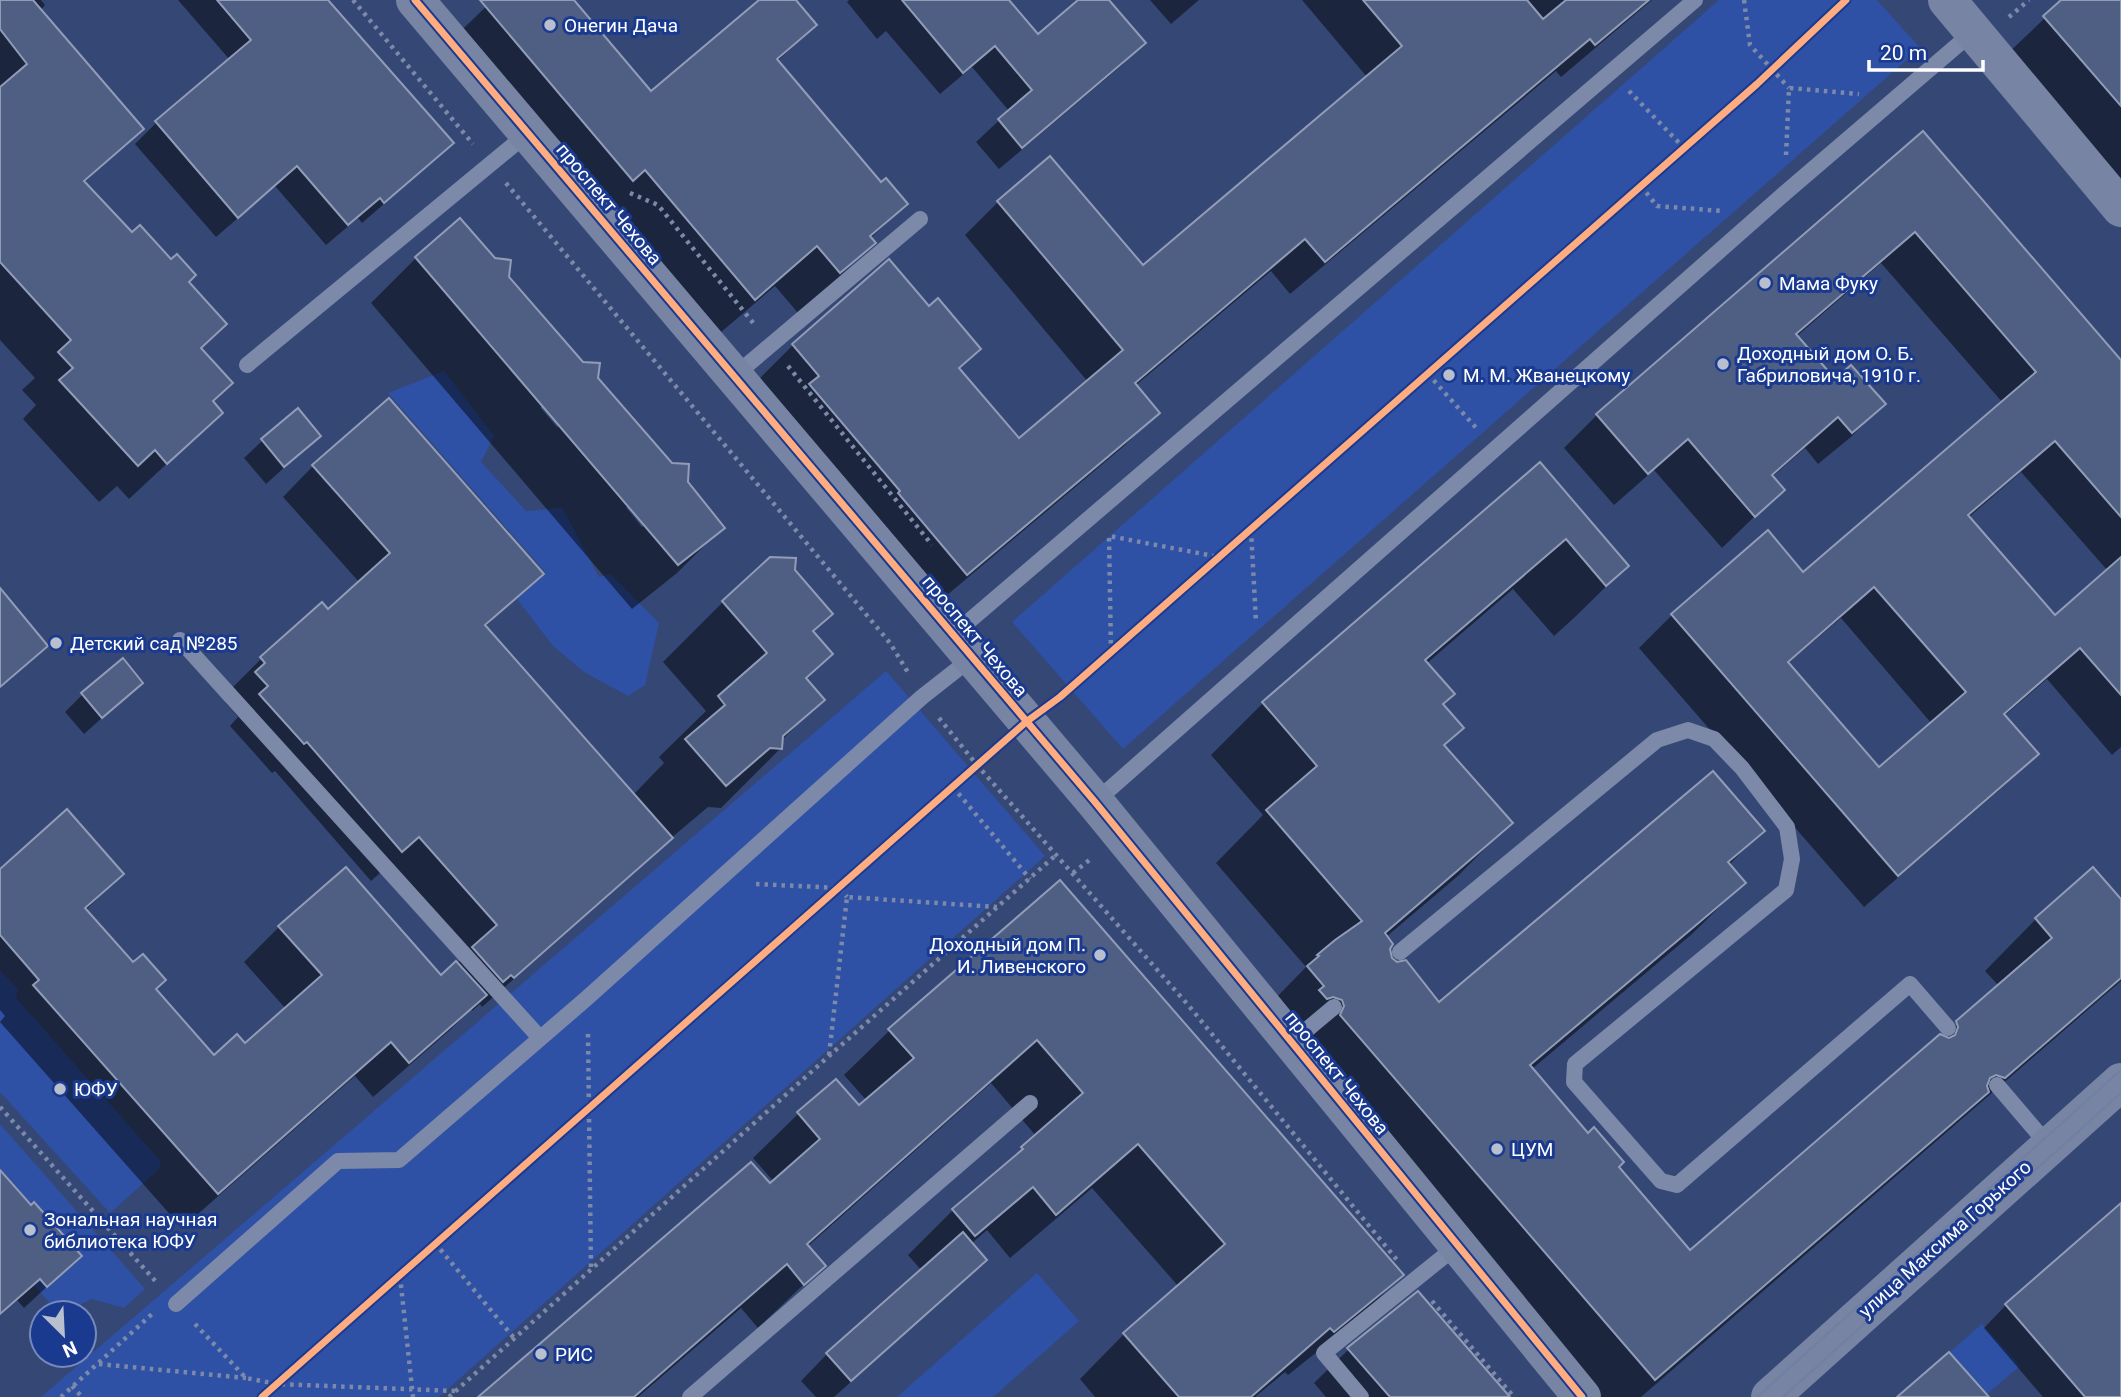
<svg xmlns="http://www.w3.org/2000/svg" width="2121" height="1397" viewBox="0 0 2121 1397" font-family="Roboto,sans-serif">
	<style>
		.green { fill: #2e51a6 }
		.shadow { fill: #0007; fill-rule: evenodd }
		.building { fill: #4f5e83; stroke: #919cb6; stroke-width: 2; fill-rule: evenodd }
		.lines { fill: none; stroke-linecap: round; stroke-linejoin: round }
		.path { stroke: #7c89a8; stroke-width: 4.5; stroke-dasharray: 3.5 5; stroke-linecap: butt }
		.lane { stroke: #7c89a8; stroke-width: 16 }
		.secondary { stroke: #7884a4; stroke-width: 38 }
		.tram { stroke: #727fa0; stroke-width: 2 }
		.cycleway-casing { stroke: #1a3a90; stroke-width: 11 }
		.cycleway { stroke: #ffac80; stroke-width: 7 }
		.poi-dot { fill: #b8bfcf; stroke: #1a3a90; stroke-width: 2.5 }
		.labels { text-anchor: middle; dominant-baseline: central; stroke-width: 6; stroke-linejoin: round; paint-order: stroke }
		.poi-label { font-size: 19px; fill: #fff; stroke: #1a3a90; text-anchor: start }
		.street-label { font-size: 19px; fill: #fff; stroke: #1a3a90 }
	</style>
	<rect width="100%" height="100%" fill="#354775"/>
	<g class="green">
		<polygon points="1719,0 1877,0 1920,48 1123,749 1012,622"/>
		<polygon points="444,371 494,436 481,462 526,511 562,508 599,577 610,574 659,623 645,685 628,696 584,672 553,646 517,599 546,573 388,393"/>
		<polygon points="886,671 1045,856 439,1397 41,1397"/>
		<polygon points="0,971 18,989 16,998 161,1162 158,1170 110,1213 0,1092"/>
		<polygon points="0,1124 145,1289 124,1308 92,1299 62,1313 58,1313 34,1285 40,1280 48,1288 83,1256 34,1201 31,1203 0,1168"/>
		<polygon points="1037,1273 1079,1321 993,1397 897,1397"/>
		<polygon points="1982,1324 2020,1366 1987,1394 1950,1352"/>
	</g>
	<g class="shadow">
		<polygon points="0,0 41,0 45,5 40,11 141,129 84,183 132,235 186,282 211,402 221,413 129,499 117,486 99,502 23,419 36,405 22,390 35,378 0,340"/>
		<polygon points="178,0 325,0 451,143 430,164 362,223 358,218 326,245 275,186 216,237 135,144 156,123 230,60"/>
		<polygon points="493,0 572,0 651,93 761,0 793,0 814,25 777,62 881,185 905,204 870,239 873,243 832,284 798,313 775,286 713,339 444,47"/>
		<polygon points="849,0 1007,0 1037,37 1081,0 1107,0 1143,43 1121,66 999,169 976,142 1009,111 972,67 940,94 886,31 877,39 847,2"/>
		<polygon points="1150,0 1199,0 1171,24"/>
		<polygon points="1302,0 1652,0 1561,77 1556,71 1290,294 1271,271 1135,386 1157,413 1124,446 933,607 760,378 793,345 929,309 979,349 958,370 1019,440 1088,382 965,235 998,202 1050,158 1143,267 1367,77"/>
		<polygon points="2064,0 2121,0 2121,187 2006,55"/>
		<path d="M1923 134 2121 363V747L2112 755 2047 679 2004 716 2037 754 2004 786 1864 907 1639 648 1672 615 1767 533 1803 575 2003 403 1881 263 1796 337 1835 382 1883 404 1851 437 1818 464 1805 448 1771 478 1782 490 1722 548 1654 470 1614 505 1564 448 1597 415ZM2021 472 2108 571 2054 617 1968 518ZM1841 618 1932 724 1879 770 1787 664Z"/>
		<path d="M416 258 508 277 686 483 722 528 677 573 632 609 371 303ZM540 407H545L560 424 557 427ZM626 507H631L645 525 642 527Z"/>
		<polygon points="298,411 319,436 266,484 244,458 262,441"/>
		<polygon points="1539,465 1627,566 1575,617 1554,636 1513,589 1426,664 1442,705 1462,728 1443,746 1510,823 1459,875 1386,937 1390,959 1438,1005 1762,831 1729,865 1744,883 1692,934 1532,1069 1690,1252 1942,1037 1999,986 1985,971 2036,919 2121,901 2121,981 1641,1397 1574,1397 1267,1007 1306,967 1216,863 1263,815 1211,755 1263,703"/>
		<polygon points="313,466 541,574 485,627 633,795 664,763 659,757 706,711 663,662 723,602 793,571 830,614 812,632 831,654 805,680 822,700 781,741 781,748 721,808 708,807 664,844 640,868 482,1007 480,1004 472,1011 471,1009 450,1030 373,1097 355,1076 182,1228 0,1022 5,1016 0,1010 0,871 122,874 85,911 214,1057 245,1046 286,1009 244,962 279,927 441,977 467,955 388,866 371,881 275,771 272,773 230,726 238,717 226,703 235,694 231,689 261,659 322,605 328,611 360,583 283,497"/>
		<polygon points="141,683 84,734 65,712 83,694"/>
		<polygon points="1060,882 1402,1275 1357,1320 1288,1375 1285,1372 1255,1397 1095,1397 1080,1379 1124,1334 1179,1287 1092,1188 1010,1258 987,1230 971,1244 985,1260 959,1286 834,1397 816,1397 801,1381 827,1354 922,1271 908,1255 953,1210 1000,1171 1036,1136 991,1083 807,1247 824,1265 758,1328 741,1308 638,1397 481,1397 774,1182 753,1158 798,1114 836,1082 859,1108 867,1101 844,1075 889,1031"/>
		<polygon points="0,1173 80,1256 24,1308 17,1300 0,1315"/>
		<polygon points="2121,1205 2121,1397 2043,1397 1984,1328 2006,1305"/>
		<polygon points="1349,1349 1508,1397 1326,1397 1314,1383"/>
	</g>
	<g class="building">
		<polygon points="0,0 33,0 144,129 84,181 132,232 140,225 171,259 177,254 196,275 189,282 227,324 201,348 233,383 213,401 223,413 167,464 155,450 138,466 59,380 73,368 58,352 71,340 0,262 0,87 27,64 0,29"/>
		<polygon points="217,0 328,0 454,143 384,203 380,198 348,225 297,166 238,218 155,121 251,40"/>
		<polygon points="480,0 574,0 651,91 759,0 796,0 817,25 777,59 881,182 886,178 908,204 870,236 876,243 840,273 817,246 755,300 645,170 633,181"/>
		<polygon points="902,0 1009,0 1038,34 1078,0 1109,0 1146,43 1022,148 998,119 1032,90 995,46 963,73"/>
		<polygon points="1363,0 1527,0 1543,19 1566,0 1649,0 1595,45 1590,39 1325,262 1305,239 1135,383 1160,413 967,575 898,493 900,491 809,384 819,376 792,344 889,259 929,306 938,298 981,349 959,368 1019,438 1123,350 997,201 1050,156 1143,265 1402,46"/>
		<polygon points="2061,0 2121,0 2121,106 2043,16"/>
		<path d="M1923 131 2121 360V517L2055 441 1968 515 2055 615 2121 557V695L2080 648 2004 714 2039 754 1898 876 1671 614 1768 530 1803 572 2036 372 1915 232 1796 334 1835 379 1851 365 1886 404 1852 433 1838 417 1772 475 1785 490 1755 517 1688 439 1648 474 1596 414ZM1874 587 1966 692 1879 767 1788 662Z"/>
		<polygon points="460,218 495,258 511,260 509,277 583,362 600,363 598,378 672,463 689,464 688,482 725,528 678,565 415,257"/>
		<polygon points="389,398 544,574 485,625 673,838 514,978 511,975 503,982 472,947 497,925 419,837 402,852 307,742 304,744 259,694 268,686 255,672 265,663 260,657 322,602 328,609 390,553 312,465"/>
		<polygon points="298,408 321,436 284,467 261,439"/>
		<polygon points="1540,462 1629,566 1606,586 1566,539 1425,660 1455,694 1443,704 1464,728 1444,745 1513,823 1385,933 1393,944 1390,949 1392,958 1397,962 1406,960 1439,1002 1713,771 1765,831 1728,862 1746,883 1530,1065 1588,1133 1594,1127 1624,1162 1619,1167 1690,1250 1940,1034 1949,1038 1955,1035 1958,1027 1956,1021 2052,938 2035,918 2093,867 2121,899 2121,978 2005,1078 1996,1075 1990,1078 1987,1086 1989,1092 1655,1380 1340,1015 1344,1006 1342,1000 1333,997 1327,999 1319,990 1324,986 1307,966 1319,956 1317,955 1335,940 1362,921 1266,810 1317,766 1262,702"/>
		<polygon points="770,557 796,558 795,570 833,614 813,631 833,654 806,678 825,700 783,736 782,749 770,748 726,786 685,739 725,705 718,696 767,653 722,601"/>
		<polygon points="0,588 48,646 0,687"/>
		<polygon points="123,658 143,683 102,718 81,693"/>
		<polygon points="67,809 124,874 85,908 133,962 143,954 166,980 156,989 214,1055 237,1034 245,1043 322,975 278,926 346,867 441,975 456,961 487,995 409,1063 391,1042 218,1194 33,985 39,980 0,935 0,869"/>
		<polygon points="1060,880 1404,1275 1334,1332 1330,1328 1251,1397 1179,1397 1123,1333 1225,1244 1138,1144 1056,1215 1033,1187 975,1236 952,1209 1023,1149 1021,1147 1083,1093 1037,1040 807,1244 826,1266 804,1285 787,1264 634,1397 478,1397 751,1162 770,1183 820,1139 797,1112 836,1079 859,1105 914,1058 888,1029"/>
		<polygon points="0,1170 31,1205 34,1202 82,1256 47,1287 40,1279 0,1314"/>
		<polygon points="2121,1203 2121,1397 2085,1397 2005,1304"/>
		<polygon points="963,1232 987,1260 851,1381 826,1353"/>
		<polygon points="1418,1291 1510,1397 1390,1397 1347,1348"/>
		<polygon points="1949,1352 1989,1397 1897,1397"/>
	</g>
	<g class="lines">
		<g class="path">
			<polyline points="353,0 473,144"/>
			<polyline points="1744,0 1750,45 1789,88"/>
			<polyline points="2009,17 2029,0"/>
			<polyline points="1629,91 1684,148"/>
			<polyline points="1786,155 1789,88 1859,94"/>
			<polyline points="506,183 890,643 909,674"/>
			<polyline points="1641,186 1657,206 1722,211"/>
			<polyline points="630,193 658,205 754,324"/>
			<polyline points="788,366 932,545"/>
			<polyline points="1428,374 1478,430"/>
			<polyline points="1251,530 1256,622"/>
			<polyline points="1111,652 1109,536 1219,557"/>
			<polyline points="1058,698 1757,84 1846,0"/>
			<polyline points="939,718 977,765 1189,1006 1397,1260"/>
			<polyline points="953,787 1030,879"/>
			<polyline points="1073,873 1092,858"/>
			<polyline points="756,884 840,888 847,897"/>
			<polyline points="588,1034 591,1270"/>
			<polyline points="829,1055 847,897 997,907"/>
			<polyline points="0,1107 158,1284"/>
			<polyline points="435,1243 514,1338"/>
			<polyline points="400,1276 413,1397"/>
			<polyline points="1432,1301 1514,1397"/>
			<polyline points="195,1324 246,1378 277,1384 456,1391"/>
			<polyline points="99,1364 246,1378"/>
			<polyline points="72,1386 82,1397"/>
			<polyline points="61,1397 152,1314"/>
			<polyline points="262,1397 1000,745"/>
			<polyline points="449,1397 829,1056 1056,855"/>
		</g>
		<g class="lane">
			<polyline points="247,365 528,133"/>
			<polyline points="734,376 920,219"/>
			<polyline points="954,634 1695,0"/>
			<polyline points="180,640 540,1038"/>
			<polyline points="1095,802 1785,193 1974,31"/>
			<polyline points="1400,952 1657,740 1688,730 1714,739 1742,768 1787,827 1792,859 1786,890 1575,1064 1574,1082 1661,1181 1677,1185 1910,984 1948,1028"/>
			<polyline points="1292,1042 1334,1007"/>
			<polyline points="1997,1085 2049,1146"/>
			<polyline points="176,1304 338,1161 399,1160 587,998 922,697 973,657"/>
			<polyline points="690,1397 1030,1103"/>
			<polyline points="1361,1397 1324,1353 1458,1245"/>
		</g>
		<g class="secondary">
			<polyline points="415,0 1095,802 1582,1397"/>
			<polyline points="1947,0 2121,208"/>
			<polyline points="1770,1397 2121,1082"/>
		</g>
		<g class="tram">
			<polyline points="1757,1397 2121,1070"/>
			<polyline points="1783,1397 2121,1093"/>
		</g>
		<defs>
			<g id="cycleway">
				<polyline points="415,0 1095,802 1582,1397"/>
				<polyline points="262,1397 1026,722 1060,697 1757,84 1846,0"/>
			</g>
		</defs>
		<use href="#cycleway" class="cycleway-casing"/>
		<use href="#cycleway" class="cycleway"/>
	</g>
	<g class="poi-dot">
		<circle cx="550" cy="25" r="7"/>
		<circle cx="1765" cy="283" r="7"/>
		<circle cx="1723" cy="364" r="7"/>
		<circle cx="1449" cy="375" r="7"/>
		<circle cx="56" cy="643" r="7"/>
		<circle cx="1100" cy="955" r="7"/>
		<circle cx="60" cy="1089" r="7"/>
		<circle cx="1497" cy="1149" r="7"/>
		<circle cx="30" cy="1230" r="7"/>
		<circle cx="541" cy="1354" r="7"/>
	</g>
	<g class="labels">
		<g class="poi-label">
			<text x="564" y="25">Онегин Дача</text>
			<text x="1779" y="283">Мама Фуку</text>
			<text x="1737" y="353">Доходный дом О. Б.<tspan x="1737" dy="22">Габриловича, 1910 г.</tspan></text>
			<text x="1463" y="375">М. М. Жванецкому</text>
			<text x="70" y="643">Детский сад №285</text>
			<text x="1086" y="944" text-anchor="end">Доходный дом П.<tspan x="1086" dy="22">И. Ливенского</tspan></text>
			<text x="74" y="1089">ЮФУ</text>
			<text x="1511" y="1149">ЦУМ</text>
			<text x="44" y="1219">Зональная научная<tspan x="44" dy="22">библиотека ЮФУ</tspan></text>
			<text x="555" y="1354">РИС</text>
		</g>
		<g class="street-label">
			<text transform="translate(609 204) rotate(50)">проспект Чехова</text>
			<text transform="translate(975 636) rotate(50)">проспект Чехова</text>
			<text transform="translate(1337 1073) rotate(51)">проспект Чехова</text>
			<text transform="translate(1945 1239) rotate(-42)">улица Максима Горького</text>
		</g>
	</g>
	<g transform="translate(63 1334) rotate(156)"><circle r="33" fill="#1a3a90" stroke="#7689bc" stroke-width="2"/>
	<path d="M0-5L12 26L0 18L-12 26Z" fill="#b8bfcf"/>
	<text y="-10" font-size="19" font-weight="bold" text-anchor="middle" fill="#ffffff">N</text>
	</g>
	<path d="M1869 60v10h114v-10" fill="none" stroke="#ffffff" stroke-width="3.5"/>
	<text x="1880" y="60" font-size="21" fill="#ffffff" stroke="#1a3a90" stroke-width="5" paint-order="stroke">20 m</text>
</svg>
